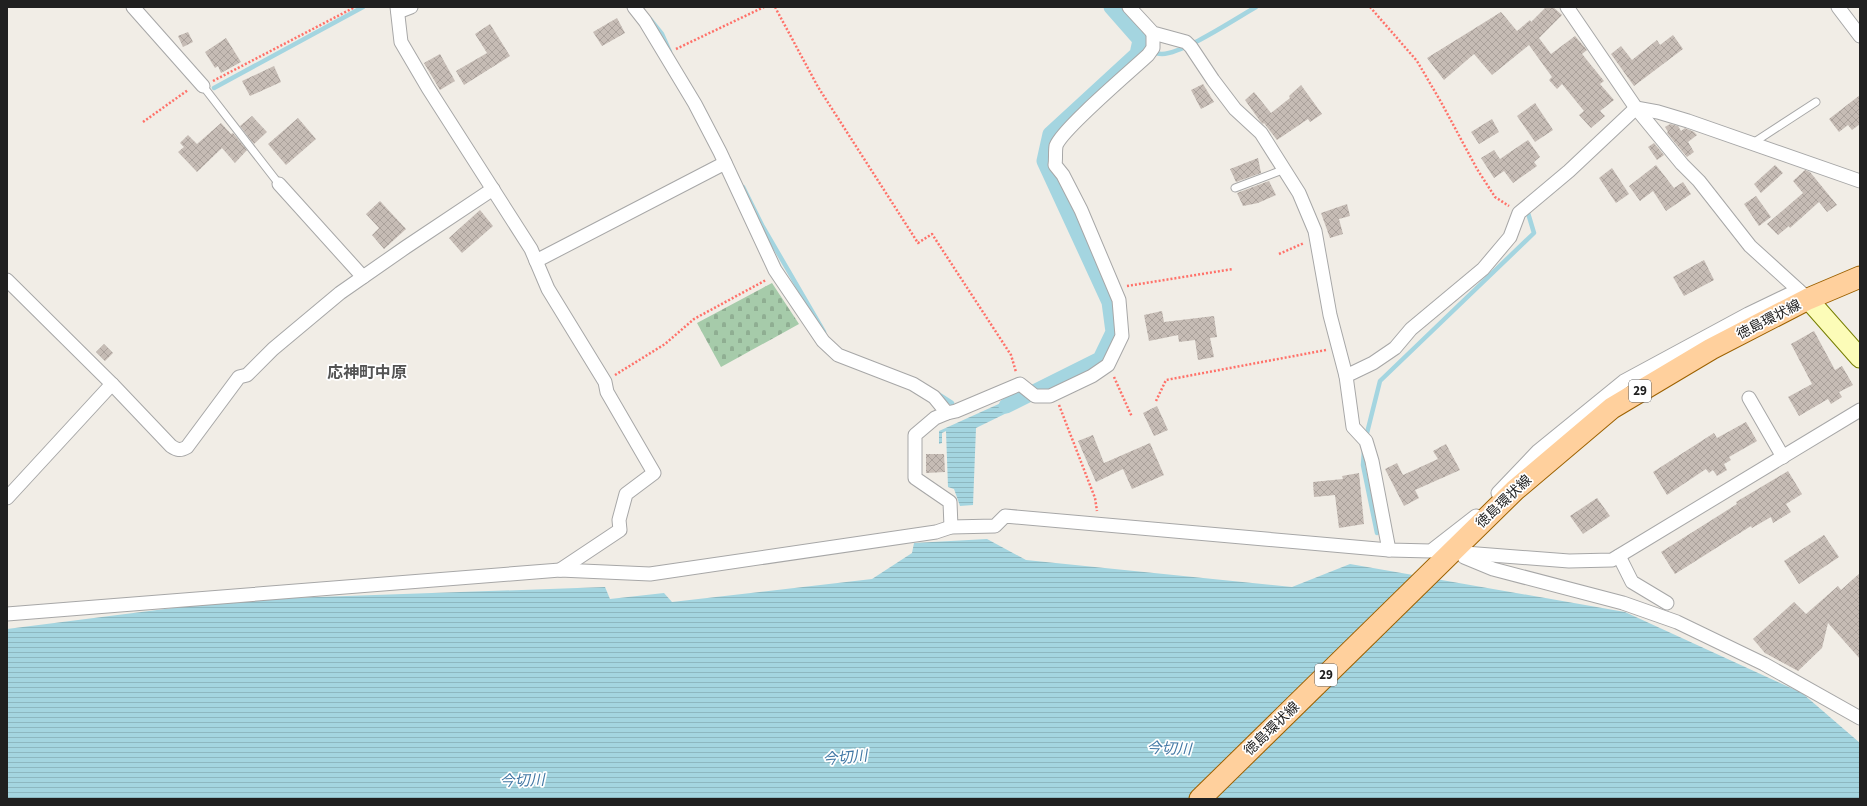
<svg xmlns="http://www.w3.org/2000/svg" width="1867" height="806" viewBox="0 0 1867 806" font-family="'Source Sans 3','Noto Sans JP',sans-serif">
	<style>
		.cemetery { fill: url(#cemetery-stones) }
		.water { fill: url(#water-rules) }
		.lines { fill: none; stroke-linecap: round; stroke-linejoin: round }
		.stream { stroke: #a4d5e0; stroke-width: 4.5 }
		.canal { stroke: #a4d5e0; stroke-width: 15 }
		.building { fill: url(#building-cross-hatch) }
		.lane-casing { stroke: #a7a7a7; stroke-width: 9 }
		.street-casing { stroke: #a7a7a7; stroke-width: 15 }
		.secondary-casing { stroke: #767e00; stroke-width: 21 }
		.primary-casing { stroke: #9c6100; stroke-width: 23 }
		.path { stroke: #ff7169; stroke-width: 2.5; stroke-dasharray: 2 2; stroke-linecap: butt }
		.lane { stroke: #fff; stroke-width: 7 }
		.street { stroke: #fff; stroke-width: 13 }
		.secondary { stroke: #fcfcb8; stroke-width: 19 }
		.primary { stroke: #ffd09d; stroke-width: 21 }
		.labels { text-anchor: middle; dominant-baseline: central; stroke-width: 3.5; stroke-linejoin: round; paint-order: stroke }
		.shield { fill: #fff; stroke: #636363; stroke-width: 1 }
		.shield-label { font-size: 13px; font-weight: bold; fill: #202020 }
		.street-label { font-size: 14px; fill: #202020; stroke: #fff }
		.water-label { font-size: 15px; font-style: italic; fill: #4278a5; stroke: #fff }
		.quarter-label { font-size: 16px; font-weight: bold; fill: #535353; stroke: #fff }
	</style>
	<defs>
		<pattern id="cemetery-stones" width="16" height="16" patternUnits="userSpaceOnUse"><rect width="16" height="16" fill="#a6cbaa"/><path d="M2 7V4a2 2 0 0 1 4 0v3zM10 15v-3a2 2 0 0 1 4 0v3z" fill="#8fae92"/></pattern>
		<pattern id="water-rules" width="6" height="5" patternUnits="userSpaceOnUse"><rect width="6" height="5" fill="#a4d5e0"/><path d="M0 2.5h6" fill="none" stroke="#8db7c0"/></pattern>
		<pattern id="building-cross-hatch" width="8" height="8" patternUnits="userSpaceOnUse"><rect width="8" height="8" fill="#c6bcb5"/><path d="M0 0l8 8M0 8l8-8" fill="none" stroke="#aaa19b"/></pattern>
	</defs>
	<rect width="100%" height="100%" fill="#f1ede6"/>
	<polygon class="cemetery" points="772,283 799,324 721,367 697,323"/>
	<g class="water">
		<polygon points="1021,394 1029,402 976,428 973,505 960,506 954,489 948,487 946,431 942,433 942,443 939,444 939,431"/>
		<polygon points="987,539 1026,560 1292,587 1350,564 1625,612 1802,693 1860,743 1860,799 7,799 7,629 236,600 605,587 610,599 664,593 672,602 872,579 912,553 914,543"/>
	</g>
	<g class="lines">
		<g class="stream">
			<polyline points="650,19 662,34 670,52"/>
			<path d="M1139 48C1146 50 1155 54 1162 54 1184 53 1235 19 1256 7"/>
			<polyline points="214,88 363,7"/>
			<polyline points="743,187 763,227 824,332"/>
			<polyline points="938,394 952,403"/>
			<polyline points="1366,437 1380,381 1534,233 1528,213"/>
			<polyline points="1364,451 1363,465 1377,533"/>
		</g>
		<polyline class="canal" points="1006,406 1100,359 1113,332 1109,302 1044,161 1050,134 1137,54 1140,40 1111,7"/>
	</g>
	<g class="building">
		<polygon points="1546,7 1553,7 1562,15 1539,38 1551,54 1575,36 1587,50 1582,54 1604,81 1600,84 1614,100 1600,111 1605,116 1591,128 1579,115 1584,111 1562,84 1557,89 1549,80 1552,77 1529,45 1492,75 1474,54 1444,80 1427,58 1501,12 1517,31 1530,20 1531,22"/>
		<polygon points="617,18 625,33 602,46 593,32"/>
		<polygon points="490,24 510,56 464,85 456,71 487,53 475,34"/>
		<polygon points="188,32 193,42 183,47 178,36"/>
		<polygon points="1673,35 1683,49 1634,86 1611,54 1621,46 1632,60 1657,40 1660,45"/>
		<polygon points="226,38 241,62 221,73 218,66 215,68 205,52"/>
		<polygon points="440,54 455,81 440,90 424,63"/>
		<polygon points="274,66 281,82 250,96 242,81"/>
		<polygon points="1203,84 1214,102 1201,109 1191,90"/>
		<polygon points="1301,85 1322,114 1310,122 1308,119 1277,140 1264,123 1263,124 1260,121 1245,100 1254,92 1271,113 1290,98 1289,96"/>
		<polygon points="1860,95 1860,124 1852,130 1848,125 1839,132 1829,119"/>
		<polygon points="1535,103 1553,130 1535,142 1517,116"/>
		<polygon points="252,116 267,132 254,144 240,126"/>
		<polygon points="298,118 316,139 286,165 268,144"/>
		<polygon points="1492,119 1499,132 1479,144 1471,132"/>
		<polygon points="221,123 231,134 233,133 247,150 235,163 222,148 197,172 178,152 184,147 180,143 188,135 197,144"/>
		<polygon points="1670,124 1678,126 1681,131 1685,128 1694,132 1697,135 1688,142 1694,152 1687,157 1667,133 1668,132 1665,127"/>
		<polygon points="1528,140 1540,157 1534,162 1537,166 1513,183 1504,171 1494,178 1481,158 1494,150 1500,159"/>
		<polygon points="1654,143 1664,155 1657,160 1648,147"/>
		<polygon points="1258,158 1261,173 1236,182 1230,169"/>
		<polygon points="1656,165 1674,188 1683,182 1691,194 1666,211 1653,191 1640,201 1629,186"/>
		<polygon points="1775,165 1783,173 1761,193 1754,184"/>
		<polygon points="1612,168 1629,194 1616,203 1599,178"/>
		<polygon points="1805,170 1810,172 1837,205 1827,212 1819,202 1790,228 1789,226 1778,235 1767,224 1803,193 1793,181"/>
		<polygon points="1269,181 1276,195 1258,203 1243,206 1237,193"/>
		<polygon points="1756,196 1771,217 1759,226 1744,204"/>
		<polygon points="380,201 406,229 384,249 372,235 379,228 366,214"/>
		<polygon points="1347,204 1350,216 1339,219 1343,234 1330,238 1321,213"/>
		<polygon points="480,210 493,226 462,253 449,238"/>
		<polygon points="1704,260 1714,280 1684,296 1673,277"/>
		<polygon points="1162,311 1164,322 1214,316 1217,337 1210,338 1214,357 1198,360 1195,340 1179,342 1178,335 1149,341 1144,315"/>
		<polygon points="1814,331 1835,370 1842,366 1853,385 1839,392 1842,397 1831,404 1828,399 1799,416 1788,397 1812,384 1791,344"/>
		<polygon points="104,344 113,353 105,361 96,352"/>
		<polygon points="1157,406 1168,430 1154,436 1143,413"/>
		<polygon points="1746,422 1757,441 1729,457 1731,460 1724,464 1727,470 1717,476 1713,470 1709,473 1706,469 1667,495 1653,472 1714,433 1717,438"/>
		<polygon points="1093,435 1104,463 1150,443 1164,475 1132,489 1123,469 1096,482 1078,441"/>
		<polygon points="1446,444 1460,470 1415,490 1419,498 1404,506 1385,469 1397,463 1403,475 1438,459 1433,451"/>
		<polygon points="926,454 944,454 945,472 926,473"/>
		<polygon points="1788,471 1802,494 1786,504 1791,512 1773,523 1771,517 1752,528 1751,526 1675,574 1661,552 1737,504 1736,502"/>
		<polygon points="1359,473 1364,524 1339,528 1335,495 1314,497 1313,482 1343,479 1342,476"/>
		<polygon points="1597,498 1610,516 1583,534 1570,516"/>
		<polygon points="1824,535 1839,557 1799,584 1784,561"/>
		<polygon points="1860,573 1860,659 1828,623 1822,648 1798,671 1765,653 1753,639 1794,602 1806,614 1838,586 1841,590"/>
	</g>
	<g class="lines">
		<defs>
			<g id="lane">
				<polyline points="203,86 279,184"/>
				<polyline points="1753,143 1816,102"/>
				<polyline points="1235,188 1285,169"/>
			</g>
			<g id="street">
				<polyline points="133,7 203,86"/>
				<polyline points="397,7 401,42 428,88 531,249 548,289 605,382 607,392 654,473 626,494 619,520 620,530 560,570"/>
				<path d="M634 7 645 21 695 104 720 152 775 270 823 341 838 355 913 384 934 397 947 413 956 411 1020 384 1035 396H1050L1092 376 1108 365 1122 336 1119 300 1081 210 1063 175 1055 165C1056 159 1055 152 1056 146 1061 130 1132 70 1148 55L1153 48V33"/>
				<polyline points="1129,7 1153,33 1186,42 1191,47 1213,80 1235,109 1261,133 1299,193 1315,231 1330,315 1346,376 1353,427 1366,441 1372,461 1389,550"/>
				<polyline points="1567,7 1636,108 1682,164 1699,181 1750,246 1804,295"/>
				<polyline points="1838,7 1860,36"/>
				<polyline points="398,12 411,7"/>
				<polyline points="279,184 363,277"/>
				<polyline points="536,261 725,163"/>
				<path d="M7 280 112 384 171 446C177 450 180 451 187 447L239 377 247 375 273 349 340 293 406 247 493 189"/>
				<polyline points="1346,376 1373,363 1395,348 1411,329 1483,269 1510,237 1519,213 1569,171 1636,108 1658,112 1688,121 1860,181"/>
				<polyline points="1749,398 1783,457"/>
				<polyline points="947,413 935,418 915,435 915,478 950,502 951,527"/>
				<polyline points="1498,493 1538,451 1624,381 1748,314 1798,290"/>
				<polyline points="7,498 112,384"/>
				<polyline points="1452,552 1569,561 1612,560 1860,410"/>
				<polyline points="1619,556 1632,582 1667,603"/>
				<polyline points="1464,557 1493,569 1623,603 1677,622 1764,664 1860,718"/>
				<polyline points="7,614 560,570 650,574 936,532 951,527 995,526 1005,516 1389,550 1431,551 1476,516"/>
			</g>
			<polyline id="secondary" points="1808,299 1860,358"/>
			<polyline id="primary" points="1200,799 1515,490 1612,408 1711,349 1808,299 1860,277"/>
		</defs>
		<use href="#lane" class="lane-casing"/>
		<use href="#street" class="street-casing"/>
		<use href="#secondary" class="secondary-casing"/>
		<use href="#primary" class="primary-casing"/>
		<g class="path">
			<polyline points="775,7 818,87 918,243 932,234 1011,355 1016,372"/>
			<polyline points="1370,7 1417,61 1441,102 1477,169 1495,197 1509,206"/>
			<polyline points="676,49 764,7"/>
			<polyline points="213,81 355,7"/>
			<polyline points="143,122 188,90"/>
			<polyline points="1279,254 1304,243"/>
			<polyline points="1127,286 1233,269"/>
			<polyline points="615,375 665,344 694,319 766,280"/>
			<polyline points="1114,377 1132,417"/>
			<polyline points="1156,401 1166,380 1326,350"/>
			<polyline points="1059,405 1095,498 1097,511"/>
		</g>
		<use href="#lane" class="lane"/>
		<use href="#street" class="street"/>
		<use href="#secondary" class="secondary"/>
		<use href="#primary" class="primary"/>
	</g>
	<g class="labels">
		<g class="shield">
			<rect x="1629" y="380" width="22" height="22" rx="3"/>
			<rect x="1315" y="664" width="22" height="22" rx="3"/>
		</g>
		<g class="shield-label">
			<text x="1640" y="391">29</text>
			<text x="1326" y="675">29</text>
		</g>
		<g class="street-label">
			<text transform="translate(1769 320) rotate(-27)">徳島環状線</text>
			<text transform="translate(1504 502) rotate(-43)">徳島環状線</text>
			<text transform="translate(1272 729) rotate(-44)">徳島環状線</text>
		</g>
		<g class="water-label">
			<text transform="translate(1169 749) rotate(2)">今切川</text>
			<text transform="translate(845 758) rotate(-5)">今切川</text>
			<text transform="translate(522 781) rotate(-2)">今切川</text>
		</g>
		<g class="quarter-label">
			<text x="367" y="373">応神町中原</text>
		</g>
	</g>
	<rect width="1867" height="806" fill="none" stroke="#202020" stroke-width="16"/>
</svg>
